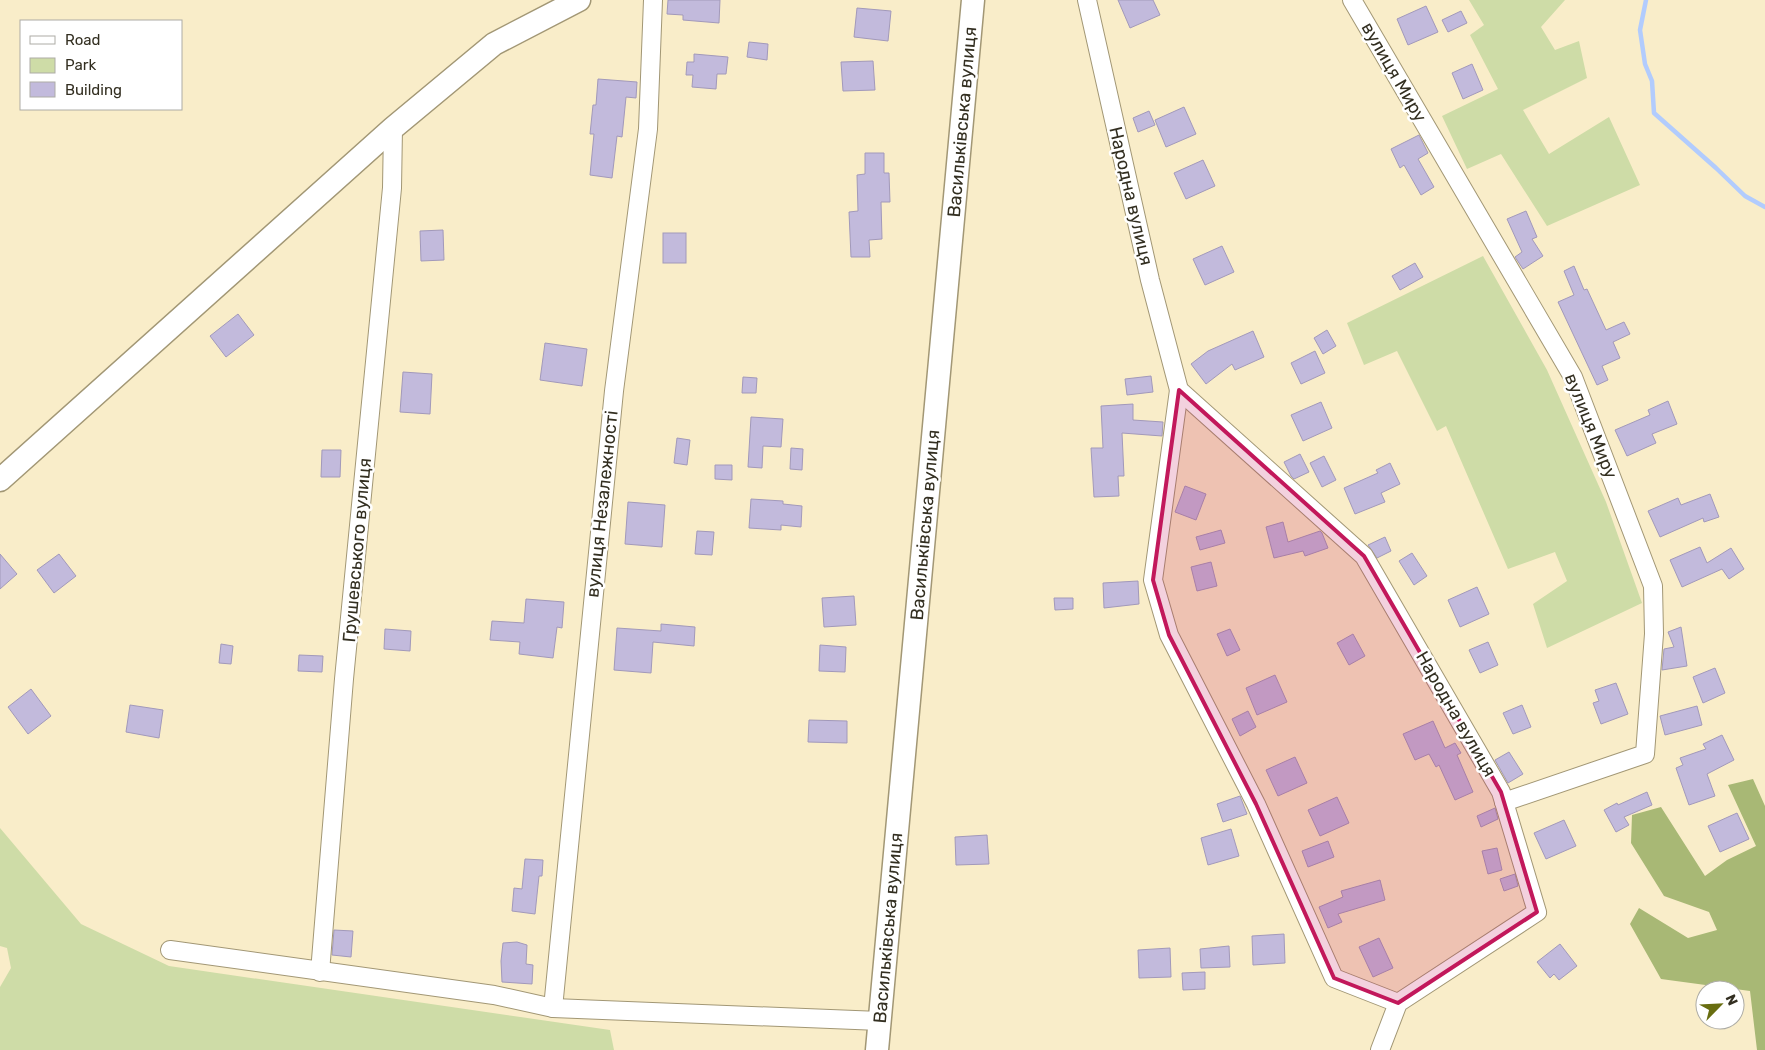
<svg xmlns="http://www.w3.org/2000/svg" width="1765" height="1050" viewBox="0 0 1765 1050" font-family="Rubik,sans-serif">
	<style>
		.green { fill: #cedca7 }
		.forest { fill: #a8b875 }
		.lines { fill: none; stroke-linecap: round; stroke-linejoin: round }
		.stream { stroke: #b2ccfd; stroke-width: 4.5 }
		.building { fill: #c2badc; stroke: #a299ba }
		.minor-casing { stroke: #a29775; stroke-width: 20 }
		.tertiary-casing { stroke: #a29775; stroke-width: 25 }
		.minor { stroke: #fff; stroke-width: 18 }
		.tertiary { stroke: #fff; stroke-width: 22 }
		.marked { fill: #c2185b; fill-opacity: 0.2; stroke: #c2185b; stroke-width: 4; stroke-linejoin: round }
		.labels { text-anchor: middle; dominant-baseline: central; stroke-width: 5; stroke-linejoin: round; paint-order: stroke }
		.street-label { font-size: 18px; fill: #332f21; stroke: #fff }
	</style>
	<rect width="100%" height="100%" fill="#f9edc9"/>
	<g class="green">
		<polygon points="1469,0 1565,0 1541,27 1555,50 1579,41 1587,78 1523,110 1549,154 1609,117 1640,185 1547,226 1501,154 1467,169 1442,116 1498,89 1470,35 1484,25"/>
		<polygon points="1483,256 1547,370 1606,502 1642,603 1547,648 1533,604 1567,581 1555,552 1508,569 1446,426 1437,431 1397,351 1364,365 1347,323"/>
		<polygon points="0,828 81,924 169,966 610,1030 614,1050 0,1050 0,987 11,968 7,948 0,946"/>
	</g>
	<polygon class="forest" points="1753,779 1765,806 1765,1050 1757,1050 1750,991 1661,979 1630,924 1639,908 1688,938 1717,930 1709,912 1664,896 1631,843 1632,815 1661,807 1705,876 1727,860 1756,846 1728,785"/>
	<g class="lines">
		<polyline class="stream" points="1646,0 1640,30 1645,64 1652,81 1654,113 1716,168 1745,196 1765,207"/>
	</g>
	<g class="building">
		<polygon points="668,0 720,0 719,23 683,20 683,15 667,14"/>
		<polygon points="1118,0 1153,0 1160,15 1130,28"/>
		<polygon points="1426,6 1438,32 1408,45 1397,19"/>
		<polygon points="857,8 891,11 888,41 854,37"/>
		<polygon points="1461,11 1467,23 1448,32 1442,20"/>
		<polygon points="749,42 768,44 767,60 747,57"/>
		<polygon points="694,54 728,57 726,74 717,74 716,89 692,87 693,75 686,75 687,62 694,62"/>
		<polygon points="873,61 875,90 843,91 841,62"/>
		<polygon points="1472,64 1483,90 1463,99 1452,73"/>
		<polygon points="598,79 637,82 636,98 626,97 622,137 617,136 612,178 590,175 594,134 590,134 593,105 596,105"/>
		<polygon points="1184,107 1196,134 1166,147 1155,120"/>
		<polygon points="1149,111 1155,125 1138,132 1133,118"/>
		<polygon points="1419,135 1428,153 1418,159 1434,187 1421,195 1404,165 1400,168 1391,149"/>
		<polygon points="865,153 884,153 884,173 889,173 890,202 881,202 882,239 869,240 870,257 851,257 849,212 858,211 857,175 865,174"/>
		<polygon points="1203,160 1215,186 1186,199 1174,173"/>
		<polygon points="1526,211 1537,237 1532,239 1543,256 1523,269 1515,257 1522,252 1507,219"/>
		<polygon points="443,230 444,260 421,261 420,231"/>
		<rect x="663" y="233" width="23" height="30"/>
		<polygon points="1222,246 1234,272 1205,285 1193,259"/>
		<polygon points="1415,263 1423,277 1400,290 1392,276"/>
		<polygon points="1574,266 1584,290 1587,289 1606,330 1624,322 1630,334 1613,342 1620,358 1602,366 1608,380 1597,385 1558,302 1574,295 1564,271"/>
		<polygon points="238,314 254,335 226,357 210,336"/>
		<polygon points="1327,330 1336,346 1323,354 1314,338"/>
		<polygon points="1253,331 1264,357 1235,370 1232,364 1206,384 1191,364 1208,351"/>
		<polygon points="545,343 587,349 582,386 540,380"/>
		<polygon points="1315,351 1325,373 1301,384 1291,363"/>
		<polygon points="403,372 432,374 430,414 400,412"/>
		<polygon points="1151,376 1153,392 1127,395 1125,379"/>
		<polygon points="743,377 757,378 756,393 742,393"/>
		<polygon points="1668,401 1677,424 1652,434 1656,443 1627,456 1615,430 1650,415 1648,410"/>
		<polygon points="1321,402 1332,428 1303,441 1291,415"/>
		<polygon points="1133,404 1133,420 1163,422 1162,436 1122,433 1124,476 1118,476 1119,496 1094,497 1091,448 1103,448 1101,406"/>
		<polygon points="751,417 783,419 781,447 763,446 762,468 748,467"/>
		<polygon points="677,438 690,440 687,465 674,463"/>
		<polygon points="791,448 803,449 802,470 790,469"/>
		<polygon points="322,450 341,450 340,477 321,477"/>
		<polygon points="1300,454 1309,472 1294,479 1291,476 1284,462"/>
		<polygon points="1324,456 1336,480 1322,487 1310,463"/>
		<polygon points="1390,463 1400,484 1381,493 1385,502 1355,514 1344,488 1378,473 1376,470"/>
		<polygon points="715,465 732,465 732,480 715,479"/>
		<polygon points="1185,486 1206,494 1196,520 1175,512"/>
		<polygon points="1710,494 1719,517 1704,522 1703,518 1660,537 1648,511 1678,498 1681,505"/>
		<polygon points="751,499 783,501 783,504 802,506 801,527 781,525 781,530 749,528"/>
		<polygon points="628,502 665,505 662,547 625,544"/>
		<polygon points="1283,522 1288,542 1320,531 1322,533 1328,548 1305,556 1303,551 1274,558 1266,527"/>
		<polygon points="1221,530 1225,543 1200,550 1196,537"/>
		<polygon points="697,531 714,532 712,555 695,554"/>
		<polygon points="1385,537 1391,551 1377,558 1368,545"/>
		<polygon points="1700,547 1707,563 1731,548 1744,569 1729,579 1722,569 1682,587 1670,560"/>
		<polygon points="1412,553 1427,576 1414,585 1399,561"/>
		<polygon points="0,554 17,574 0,589"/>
		<polygon points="59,554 76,576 54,593 37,570"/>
		<polygon points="1211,562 1217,586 1197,591 1191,567"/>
		<polygon points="1138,581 1139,604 1104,608 1103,583"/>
		<polygon points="1477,587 1489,614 1460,627 1448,600"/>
		<polygon points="854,596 856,625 824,627 822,598"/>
		<polygon points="1054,598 1073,598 1073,609 1055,610"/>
		<polygon points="526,599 564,602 562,628 557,627 553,658 519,654 520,642 490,640 492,621 524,623"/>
		<polygon points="661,624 695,627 694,646 653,642 651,673 614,670 617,628 661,631"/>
		<polygon points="1681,627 1687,666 1662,670 1664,649 1674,647 1668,632"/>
		<polygon points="385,629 411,631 410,651 384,649"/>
		<polygon points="1230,629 1240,650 1227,656 1217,634"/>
		<polygon points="1353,634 1365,656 1349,665 1337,643"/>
		<polygon points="1488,642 1498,665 1480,673 1469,650"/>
		<polygon points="221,644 233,646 231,664 219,663"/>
		<polygon points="820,645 846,647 845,672 819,671"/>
		<polygon points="299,655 323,656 322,672 298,671"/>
		<polygon points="1715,668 1725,693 1703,703 1693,677"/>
		<polygon points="1275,675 1287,702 1257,715 1246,688"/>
		<polygon points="1616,683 1628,714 1601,724 1593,703 1599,701 1595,690"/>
		<polygon points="31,689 51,716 28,734 8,707"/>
		<polygon points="130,705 163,710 159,738 126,732"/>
		<polygon points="1522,705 1531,727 1513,734 1503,713"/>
		<polygon points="1697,706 1702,725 1665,735 1660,716"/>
		<polygon points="1248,711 1256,727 1240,736 1232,719"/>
		<polygon points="809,720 847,721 847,743 808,742"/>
		<polygon points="1433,721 1445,748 1455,743 1461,753 1457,755 1473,792 1455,800 1439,765 1436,767 1429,754 1415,760 1403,734"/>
		<polygon points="1722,735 1734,760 1707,774 1715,796 1689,805 1676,768 1683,765 1680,758 1706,749 1703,744"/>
		<polygon points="1509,752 1523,774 1508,783 1495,760"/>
		<polygon points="1295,757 1307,783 1278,796 1266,770"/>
		<polygon points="1647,792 1652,805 1624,817 1629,825 1616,832 1604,810 1617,803 1618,805"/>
		<polygon points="1240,796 1247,814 1223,822 1217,804"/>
		<polygon points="1337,797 1349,823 1320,836 1308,810"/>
		<polygon points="1495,808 1498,819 1481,827 1477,816"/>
		<polygon points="1737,813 1749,839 1720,852 1708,826"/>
		<polygon points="1564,820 1576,846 1546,859 1534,833"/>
		<polygon points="1231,829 1239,856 1208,865 1201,838"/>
		<polygon points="987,835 989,864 956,865 955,837"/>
		<polygon points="1328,841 1334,857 1308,867 1302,851"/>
		<polygon points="1497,848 1502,870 1488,874 1482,851"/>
		<polygon points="525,859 543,860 542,876 539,876 535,914 512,911 514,888 522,889"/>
		<polygon points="1515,874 1518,886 1504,891 1500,879"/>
		<polygon points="1380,880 1385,900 1338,914 1342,922 1328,928 1319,907 1343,897 1341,891"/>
		<polygon points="334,930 353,931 351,957 332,955"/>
		<polygon points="1284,934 1285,963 1253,965 1252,936"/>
		<polygon points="1379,938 1393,968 1373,977 1359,947"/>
		<polygon points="517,942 527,945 526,964 533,965 532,984 502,982 501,961 503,943"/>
		<polygon points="1560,944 1577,966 1559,980 1554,974 1550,978 1537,962"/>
		<polygon points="1229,946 1230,967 1201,968 1200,949"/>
		<polygon points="1170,948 1171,977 1139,978 1138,950"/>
		<polygon points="1205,972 1205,989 1183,990 1182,973"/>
	</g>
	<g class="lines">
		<defs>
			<g id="minor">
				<polyline points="1087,0 1150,280 1179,390 1364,556 1501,792 1537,912 1398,1003 1380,1050"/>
				<polyline points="1352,0 1573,377 1653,586 1654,634 1645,754 1504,802"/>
				<polyline points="1179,390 1153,580 1169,635 1256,804 1334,978 1398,1003"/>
				<polyline points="170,950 494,995 553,1008 880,1021"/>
				<polyline points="320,972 344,679 392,188 393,128"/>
				<polyline points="553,1008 614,391 648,129 653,0"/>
			</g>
			<g id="tertiary">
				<polyline points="0,480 393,128 494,44 579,0"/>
				<polyline points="877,1050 973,0"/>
			</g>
		</defs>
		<use href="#minor" class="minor-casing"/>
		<use href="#tertiary" class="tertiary-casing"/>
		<use href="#minor" class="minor"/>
		<use href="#tertiary" class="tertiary"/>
	</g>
	<path class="marked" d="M1179 390 1364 556 1501 792 1537 912 1398 1003 1334 978 1256 804 1169 635 1153 580Z"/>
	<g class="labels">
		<g class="street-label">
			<text transform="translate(1394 72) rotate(60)">вулиця Миру</text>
			<text transform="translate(962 122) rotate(-85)">Васильківська вулиця</text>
			<text transform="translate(1131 196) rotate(77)">Народна вулиця</text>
			<text transform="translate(1591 426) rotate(68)">вулиця Миру</text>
			<text transform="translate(602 504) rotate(-84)">вулиця Незалежності</text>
			<text transform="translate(925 525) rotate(-85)">Васильківська вулиця</text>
			<text transform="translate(357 550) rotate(-85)">Грушевського вулиця</text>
			<text transform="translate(1456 714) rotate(60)">Народна вулиця</text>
			<text transform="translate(888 928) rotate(-85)">Васильківська вулиця</text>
		</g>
	</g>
	<rect x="20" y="20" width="162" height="90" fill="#ffffff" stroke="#adaca6"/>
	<rect x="30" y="36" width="25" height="8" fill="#ffffff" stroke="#adaca6"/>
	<text x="65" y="45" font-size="15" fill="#332f21">Road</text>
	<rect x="30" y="58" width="25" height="15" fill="#cedca7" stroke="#adaca6"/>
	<text x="65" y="70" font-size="15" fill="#332f21">Park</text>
	<rect x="30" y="82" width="25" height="15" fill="#c2badc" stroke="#adaca6"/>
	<text x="65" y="95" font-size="15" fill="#332f21">Building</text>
	<g transform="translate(1720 1005) rotate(66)"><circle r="24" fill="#ffffff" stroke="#adaca6"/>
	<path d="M0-4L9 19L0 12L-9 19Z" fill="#686d10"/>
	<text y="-8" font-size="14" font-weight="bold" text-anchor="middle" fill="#332f21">N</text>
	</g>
</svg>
